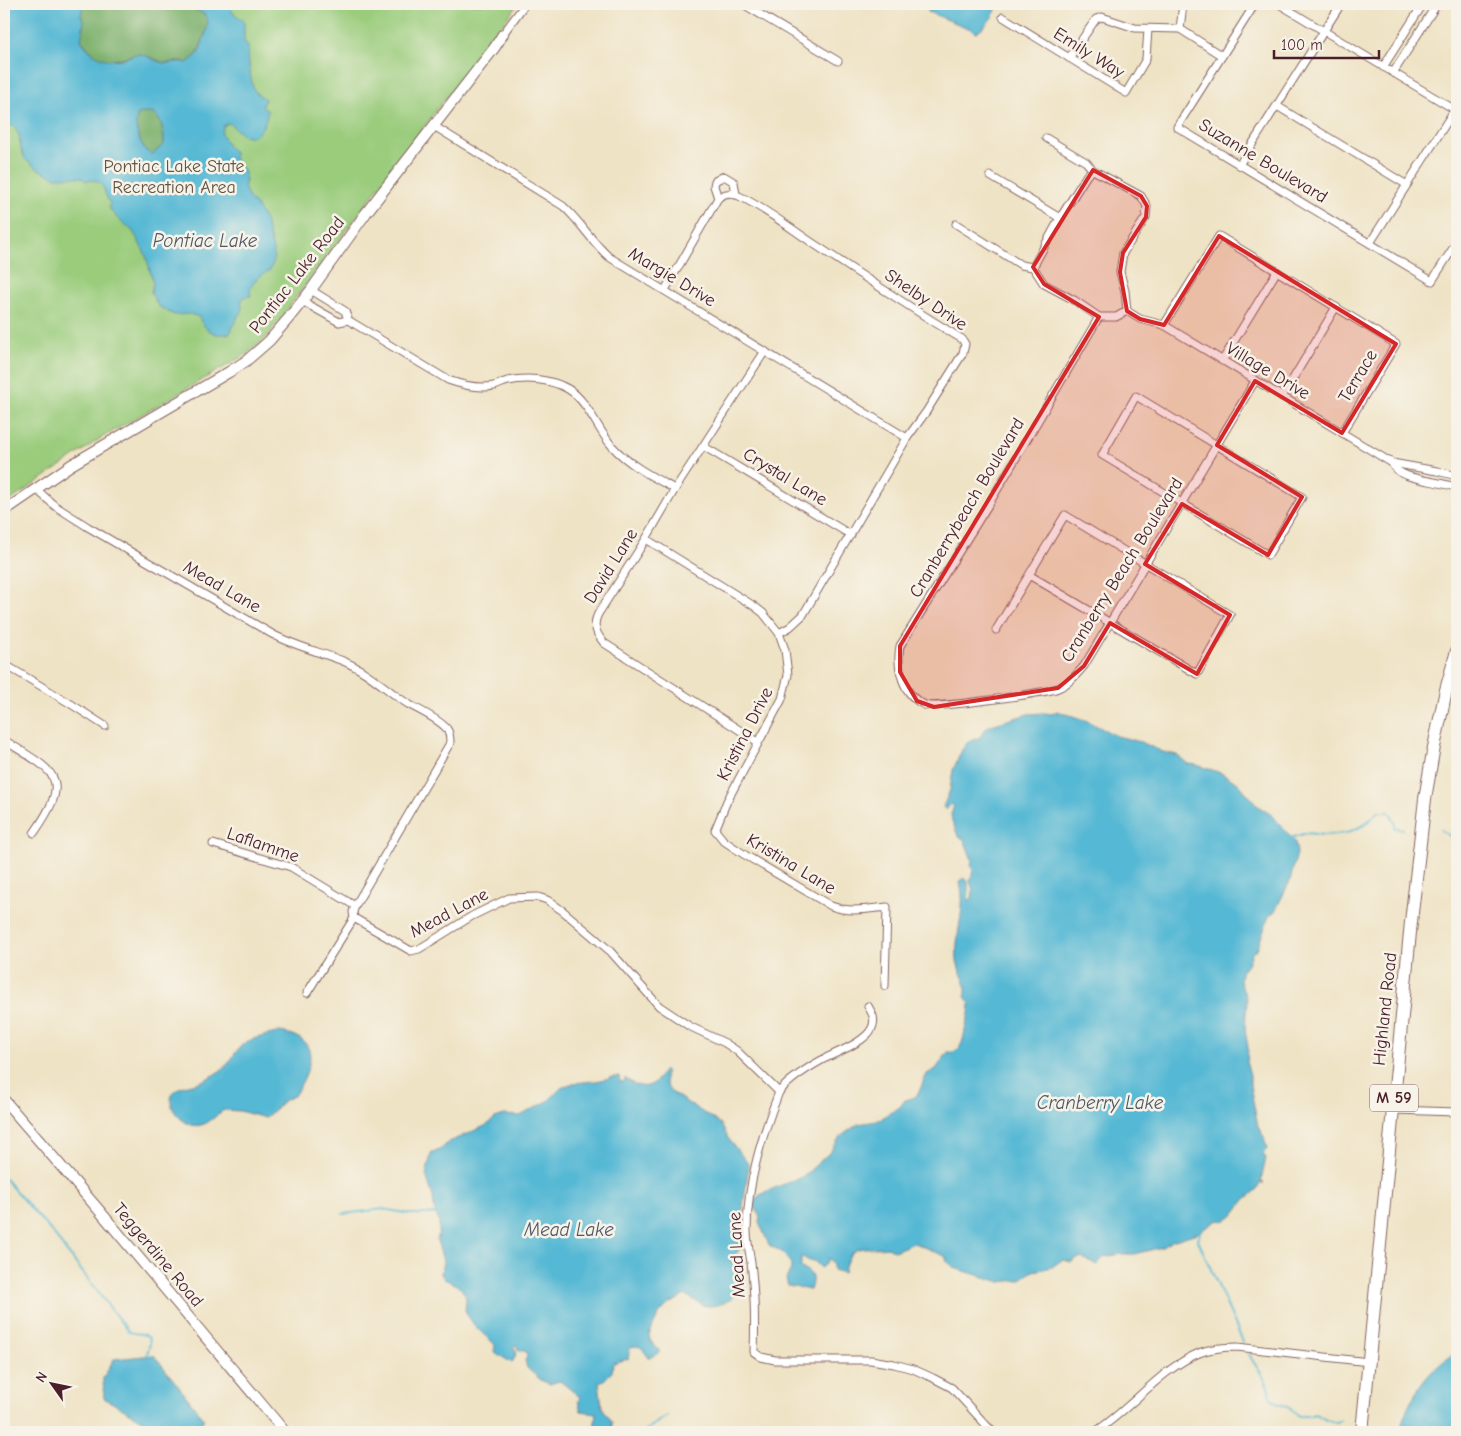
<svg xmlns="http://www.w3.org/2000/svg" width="1461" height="1436" viewBox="0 0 1461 1436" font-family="'Comic Neue',sans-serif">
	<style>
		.green { fill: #9acc7c; stroke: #727654 }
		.forest { fill: #7bb06c; stroke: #62684c }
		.water { fill: #55b8d4; stroke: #506c80; fill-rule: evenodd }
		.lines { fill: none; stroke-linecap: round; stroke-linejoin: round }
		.stream { stroke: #55b8d4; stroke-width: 2 }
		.street-casing { stroke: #846461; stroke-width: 9 }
		.secondary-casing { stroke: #846461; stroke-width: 12 }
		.highway-casing { stroke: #846461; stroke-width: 14 }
		.street { stroke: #fff; stroke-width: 7 }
		.secondary { stroke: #fff; stroke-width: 10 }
		.highway { stroke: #fff; stroke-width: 12 }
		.marked { fill: #d62828; fill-opacity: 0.2; stroke: #d62828; stroke-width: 4; stroke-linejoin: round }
		.labels { text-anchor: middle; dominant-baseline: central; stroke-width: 5; stroke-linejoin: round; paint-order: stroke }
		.shield { fill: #f7f3e8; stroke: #7e5f64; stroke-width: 1 }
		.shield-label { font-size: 16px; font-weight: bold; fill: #4a1f2b }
		.street-label { font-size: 18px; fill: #4a1f2b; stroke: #f7f3e8 }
		.park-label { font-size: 18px; fill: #625343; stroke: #f7f3e8 }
		.water-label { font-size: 19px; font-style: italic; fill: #4e5566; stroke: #f7f3e8 }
	</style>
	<rect width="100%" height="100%" fill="#f7f3e8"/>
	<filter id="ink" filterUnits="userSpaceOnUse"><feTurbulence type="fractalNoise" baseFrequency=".02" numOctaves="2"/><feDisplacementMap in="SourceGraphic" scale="10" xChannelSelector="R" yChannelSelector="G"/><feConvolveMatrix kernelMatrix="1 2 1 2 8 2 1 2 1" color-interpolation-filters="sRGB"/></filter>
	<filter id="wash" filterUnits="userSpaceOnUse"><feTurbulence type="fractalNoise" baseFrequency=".0096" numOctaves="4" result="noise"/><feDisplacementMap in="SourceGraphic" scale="20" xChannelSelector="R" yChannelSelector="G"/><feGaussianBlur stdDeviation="1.12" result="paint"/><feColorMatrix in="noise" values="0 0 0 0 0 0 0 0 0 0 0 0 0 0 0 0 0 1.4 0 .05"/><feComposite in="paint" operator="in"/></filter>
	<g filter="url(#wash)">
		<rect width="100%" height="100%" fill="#efe3c5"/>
		<polygon class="green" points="4,4 518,4 432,116 265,339 245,355 101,438 4,505"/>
		<g class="forest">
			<polygon points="83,4 189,5 190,7 204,14 208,20 206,32 197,55 187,63 183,61 164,63 150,57 132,55 114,60 102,60 94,55 81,40 82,30 84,26 81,16"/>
			<path d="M142 113C146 114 150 112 154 114 162 119 165 135 164 144L153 154 146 151C139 140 133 127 138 114Z"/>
		</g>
		<g class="water">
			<path d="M4 4H83L81 16 84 21 81 40C92 57 108 64 128 57 131 56 134 54 138 54 148 54 155 62 164 63 172 64 180 60 187 63L197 55 199 52 206 32 208 21 204 14 184 4H230L232 12 244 21V41L248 46C248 56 250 83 255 91 258 95 262 97 265 99L262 106 268 111C266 123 258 143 242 134 237 131 233 126 229 123L224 125 221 133 228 146 234 152 235 161 243 169 246 181 244 187 250 200 255 204 265 220 274 254 273 263 270 270C260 276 247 284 251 296L244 297C239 303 243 305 242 312L238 316 230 333C216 338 204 330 199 317L190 314 174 315 158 306 151 293 153 282 146 256 138 240 132 230 118 219 109 208 110 203C102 194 107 177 86 181L81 177H55L38 169 25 159 21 149 19 135 14 127 10 125 4 112ZM142 113C146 114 150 112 154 114 162 119 165 135 164 144L153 154 146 151C139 140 133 127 138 114Z"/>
			<path d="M914 4H998V5C994 17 986 26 975 33L971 29 928 12 929 7 923 4 917 5Z"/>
			<path d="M1057 711 1085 720 1117 736 1141 742 1163 752 1177 755 1188 764 1197 765 1221 773 1238 783 1258 806 1273 816 1295 842 1297 853 1290 881 1275 911 1269 916 1257 949 1252 953 1248 964 1241 972 1240 981 1247 1000 1245 1030 1248 1047 1247 1064 1250 1075V1085L1258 1127 1264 1137 1267 1149 1263 1154 1266 1158 1261 1181 1264 1183H1259C1258 1192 1252 1193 1246 1199 1238 1207 1232 1224 1218 1220L1197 1233 1172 1241 1163 1247 1134 1254H1122L1104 1257 1097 1265C1089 1261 1079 1254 1072 1262L1062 1260 1052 1267 1033 1271 1019 1280 1001 1282 954 1268 947 1261 945 1256 914 1243 894 1251 887 1247C872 1250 854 1242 847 1261 845 1264 845 1269 844 1273L833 1270V1264L829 1258 826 1264 821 1268 814 1261H809L801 1256V1268C813 1272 814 1278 810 1290L788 1286 786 1279 791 1269V1264L782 1252 769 1245 759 1222 760 1216 755 1208 754 1202 756 1198 765 1192 804 1176 829 1153 840 1137 858 1124 877 1121 900 1107 905 1100 917 1096 927 1074 936 1069 948 1052C963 1054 963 1037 966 1026 968 1018 970 1012 970 1003L965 997C970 984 958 972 957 960 955 941 961 923 962 905 963 897 961 889 960 882L963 878 968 882V901L972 898 973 890 970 881 973 871 971 866 972 860 964 839 958 836 952 821 951 814 954 806 951 804 946 810 943 807 950 790 953 770 962 750 967 743 980 737 988 726 1028 714 1044 713 1052 714Z"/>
			<path d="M280 1032C324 1039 311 1069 294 1096L286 1099 265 1118 240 1111 224 1110C216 1115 210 1123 201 1125 185 1130 163 1105 174 1092 182 1083 193 1086 202 1081 209 1078 219 1072 225 1067 231 1061 235 1052 241 1046 248 1038 270 1035 280 1032Z"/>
			<path d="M663 1071H666C664 1082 665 1086 674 1094L721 1124 728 1138 749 1165 742 1213V1244L738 1252 730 1258 732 1262 741 1259 746 1285C737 1296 723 1307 707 1306 699 1305 692 1298 685 1295L668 1305 660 1313 654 1324 649 1335 650 1340 660 1352 649 1358 641 1347 634 1346 630 1348 628 1359 613 1363 612 1372 604 1380 599 1382 602 1407 612 1422V1432H594L596 1413 581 1411 578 1401 580 1397 560 1381 549 1384 541 1380 527 1368 525 1360 527 1357 526 1351H519L516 1345 513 1346 517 1352 512 1363 496 1353 494 1352 495 1345C490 1339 485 1336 480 1331 473 1325 469 1318 465 1310 465 1307 466 1305 466 1302 467 1289 454 1283 444 1279L441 1273 443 1261 437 1240 439 1232V1222L434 1209 433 1197 426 1175 431 1154 441 1149 449 1142 487 1125 495 1118 504 1115 520 1116 548 1101 561 1088 573 1083 596 1081 619 1076 620 1082 625 1081V1078C641 1091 654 1089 663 1071Z"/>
			<path d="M1457 1353V1432H1399C1409 1399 1426 1369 1457 1353Z"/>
			<polygon points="154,1355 204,1419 196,1432 173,1432 145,1422 104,1398 103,1378 114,1359"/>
		</g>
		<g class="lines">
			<g class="stream">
				<polyline points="1441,830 1457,841"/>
				<polyline points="1290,838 1307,833 1324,835 1347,833 1364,825 1378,812 1388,812 1391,814 1395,824 1395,828 1403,829"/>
				<path d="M4 1178 51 1231 127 1330C134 1336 142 1331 149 1338L150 1343 146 1358"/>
				<polyline points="343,1214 383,1209 410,1214 436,1214"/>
				<polyline points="1200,1231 1198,1240 1243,1342"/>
				<path d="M1249 1354C1256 1369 1269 1379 1270 1397L1279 1404 1290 1408 1299 1416H1309L1316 1414 1326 1420 1337 1423 1340 1421"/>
				<polyline points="645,1432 651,1426 667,1416"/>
			</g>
		</g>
	</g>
	<g filter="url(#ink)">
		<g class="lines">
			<defs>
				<g id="street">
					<polyline points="743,4 838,61"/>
					<polyline points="1255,4 1177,127 1432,281 1457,242"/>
					<polyline points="1279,4 1457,111"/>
					<polyline points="1003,17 1126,93 1146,59 1148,29"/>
					<polyline points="1180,29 1183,4"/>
					<polyline points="503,34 525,4"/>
					<polyline points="1069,58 1096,19 1102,17 1135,28 1180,29 1222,56"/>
					<polyline points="1383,67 1423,4"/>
					<polyline points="1393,73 1437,4"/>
					<polyline points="1277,106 1407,185"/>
					<path d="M434 126 563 206C580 221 591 241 609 257L907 438"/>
					<polyline points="1046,138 1086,162 1093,170"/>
					<polyline points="1239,165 1341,4"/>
					<polyline points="990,176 1060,218"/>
					<polyline points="718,198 714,186 715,181 724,176 734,182 736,195"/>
					<polyline points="956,224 1021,265 1033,267"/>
					<polyline points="1370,243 1457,106"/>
					<polyline points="1033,267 1060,218 1087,175 1093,170 1141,196 1147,206 1146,217 1123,253 1120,272 1125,291 1127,311"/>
					<polyline points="1033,267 1044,284 1074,300 1099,317 1116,317 1127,311"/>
					<path d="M311 290 345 311 348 320 448 380C462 385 479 389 494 386 499 385 503 382 508 381 527 377 551 379 568 389 588 401 597 429 612 446 629 465 653 477 675 489"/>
					<path d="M665 290 718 198C724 193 732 192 739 196 765 208 790 228 814 244 863 276 912 309 962 339L965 344 963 353 926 412 907 438 803 615 790 627 779 633"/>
					<polyline points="302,301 339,322 348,320"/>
					<polyline points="1127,311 1140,319 1164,325 1392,463 1437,471 1457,476"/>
					<path d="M1099 317 990 502 900 646C896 668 903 696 925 705 933 709 1046 693 1058 688 1069 684 1077 674 1084 666L1255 381"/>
					<polyline points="1164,325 1219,236 1396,344 1342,433"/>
					<polyline points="1222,361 1277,271"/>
					<polygon points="1136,396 1302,497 1268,555 1102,455"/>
					<polyline points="1282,397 1336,307"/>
					<polyline points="703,446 851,535"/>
					<path d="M1392 463C1397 481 1441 480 1457 488"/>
					<path d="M36 489 55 506 88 527 272 634C295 646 320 652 343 661 368 671 386 690 408 704 419 710 439 719 447 729 450 733 450 738 450 743L355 906 353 912 354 918 411 951 419 949 472 916 509 898 538 897 547 900 563 911 610 951 659 1006 689 1026 725 1043 737 1051 779 1092C762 1136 747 1183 747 1230 747 1244 751 1258 752 1272 755 1299 755 1325 754 1352L761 1357 775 1360H871L894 1364 913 1369 933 1378 952 1388 988 1427 995 1432"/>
					<path d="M646 539 754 606 763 613 779 633 785 650 788 675 782 699 727 801 715 830 724 841 745 855 831 906C849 913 868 909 887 907L885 986"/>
					<polyline points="996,630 1065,515 1230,615 1197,674 1029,575"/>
					<polyline points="4,664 71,704 105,726"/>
					<path d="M4 740C54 772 74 776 34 833"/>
					<path d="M758 742 604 643C596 634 592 625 598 614L646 539 675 489 765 351"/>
					<polyline points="213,844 291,867 355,906"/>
					<polyline points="307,993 354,918"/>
					<path d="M779 1092C789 1080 806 1069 820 1061 834 1053 865 1043 872 1028 876 1019 872 1013 868 1006"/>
					<polyline points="1393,1110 1457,1112"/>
					<path d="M1095 1432C1131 1409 1159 1370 1199 1353 1211 1348 1224 1347 1237 1347L1369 1362"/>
				</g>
				<g id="secondary">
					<polyline points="4,511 71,465 229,372 246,361 269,341 288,319 311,290 366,213 495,47 503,34"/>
					<polyline points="4,1100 98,1209 285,1432"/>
				</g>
				<polyline id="highway" points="1362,1432 1411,922 1425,799 1433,752 1446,690 1457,651"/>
			</defs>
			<use href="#street" class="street-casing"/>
			<use href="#secondary" class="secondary-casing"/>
			<use href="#highway" class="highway-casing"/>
			<use href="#street" class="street"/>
			<use href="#secondary" class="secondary"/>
			<use href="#highway" class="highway"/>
		</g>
	</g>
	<path class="marked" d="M1093 170 1141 196 1147 206 1146 217 1123 253 1120 272 1127 311 1140 319 1164 325 1219 236 1396 344 1342 433 1255 381 1217 445 1302 497 1268 555 1182 504 1145 564 1230 615 1197 674 1110 623 1084 666 1058 688 934 707 917 701 900 672V646L1099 317 1044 284 1033 267Z"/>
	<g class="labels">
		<rect class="shield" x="1370" y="1084.5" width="48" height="27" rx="4"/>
		<g class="shield-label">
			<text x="1394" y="1098">M 59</text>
		</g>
		<g class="street-label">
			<text transform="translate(1089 53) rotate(32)">Emily Way</text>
			<text transform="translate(1263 161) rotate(31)">Suzanne Boulevard</text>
			<text transform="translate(297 275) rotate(-52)">Pontiac Lake Road</text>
			<text transform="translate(672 277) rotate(31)">Margie Drive</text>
			<text transform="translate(926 300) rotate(34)">Shelby Drive</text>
			<text transform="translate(1268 371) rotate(31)">Village Drive</text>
			<text transform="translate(1358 376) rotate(-59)">Terrace</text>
			<text transform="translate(785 477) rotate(31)">Crystal Lane</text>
			<text transform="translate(967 508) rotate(-59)">Cranberrybeach Boulevard</text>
			<text transform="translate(611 566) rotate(-58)">David Lane</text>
			<text transform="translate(1122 570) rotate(-58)">Cranberry Beach Boulevard</text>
			<text transform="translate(222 587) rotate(30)">Mead Lane</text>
			<text transform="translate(745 734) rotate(-63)">Kristina Drive</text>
			<text transform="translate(263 845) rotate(19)">Laflamme</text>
			<text transform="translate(791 864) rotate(31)">Kristina Lane</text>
			<text transform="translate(449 913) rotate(-28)">Mead Lane</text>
			<text transform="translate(1385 1009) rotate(-84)">Highland Road</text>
			<text transform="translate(158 1255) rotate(50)">Teggerdine Road</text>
			<text transform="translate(737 1255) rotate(-93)">Mead Lane</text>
		</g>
		<g class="park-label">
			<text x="174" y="166">Pontiac Lake State<tspan x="174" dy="21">Recreation Area</tspan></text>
		</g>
		<g class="water-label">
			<text x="205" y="241">Pontiac Lake</text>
			<text x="1100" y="1103">Cranberry Lake</text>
			<text x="569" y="1230">Mead Lake</text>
		</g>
	</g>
	<rect width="1461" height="1436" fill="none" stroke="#f7f3e8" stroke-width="20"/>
	<g transform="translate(52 1384) rotate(303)" stroke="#f7f3e8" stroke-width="4" paint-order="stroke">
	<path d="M0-4L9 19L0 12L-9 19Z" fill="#4a1f2b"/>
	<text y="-8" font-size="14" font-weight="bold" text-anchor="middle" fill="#4a1f2b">N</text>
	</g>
	<path d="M1274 50v8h105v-8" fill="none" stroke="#4a1f2b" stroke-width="2.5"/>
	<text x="1281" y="50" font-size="15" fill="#4a1f2b" stroke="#f7f3e8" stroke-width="4" paint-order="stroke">100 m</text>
</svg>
